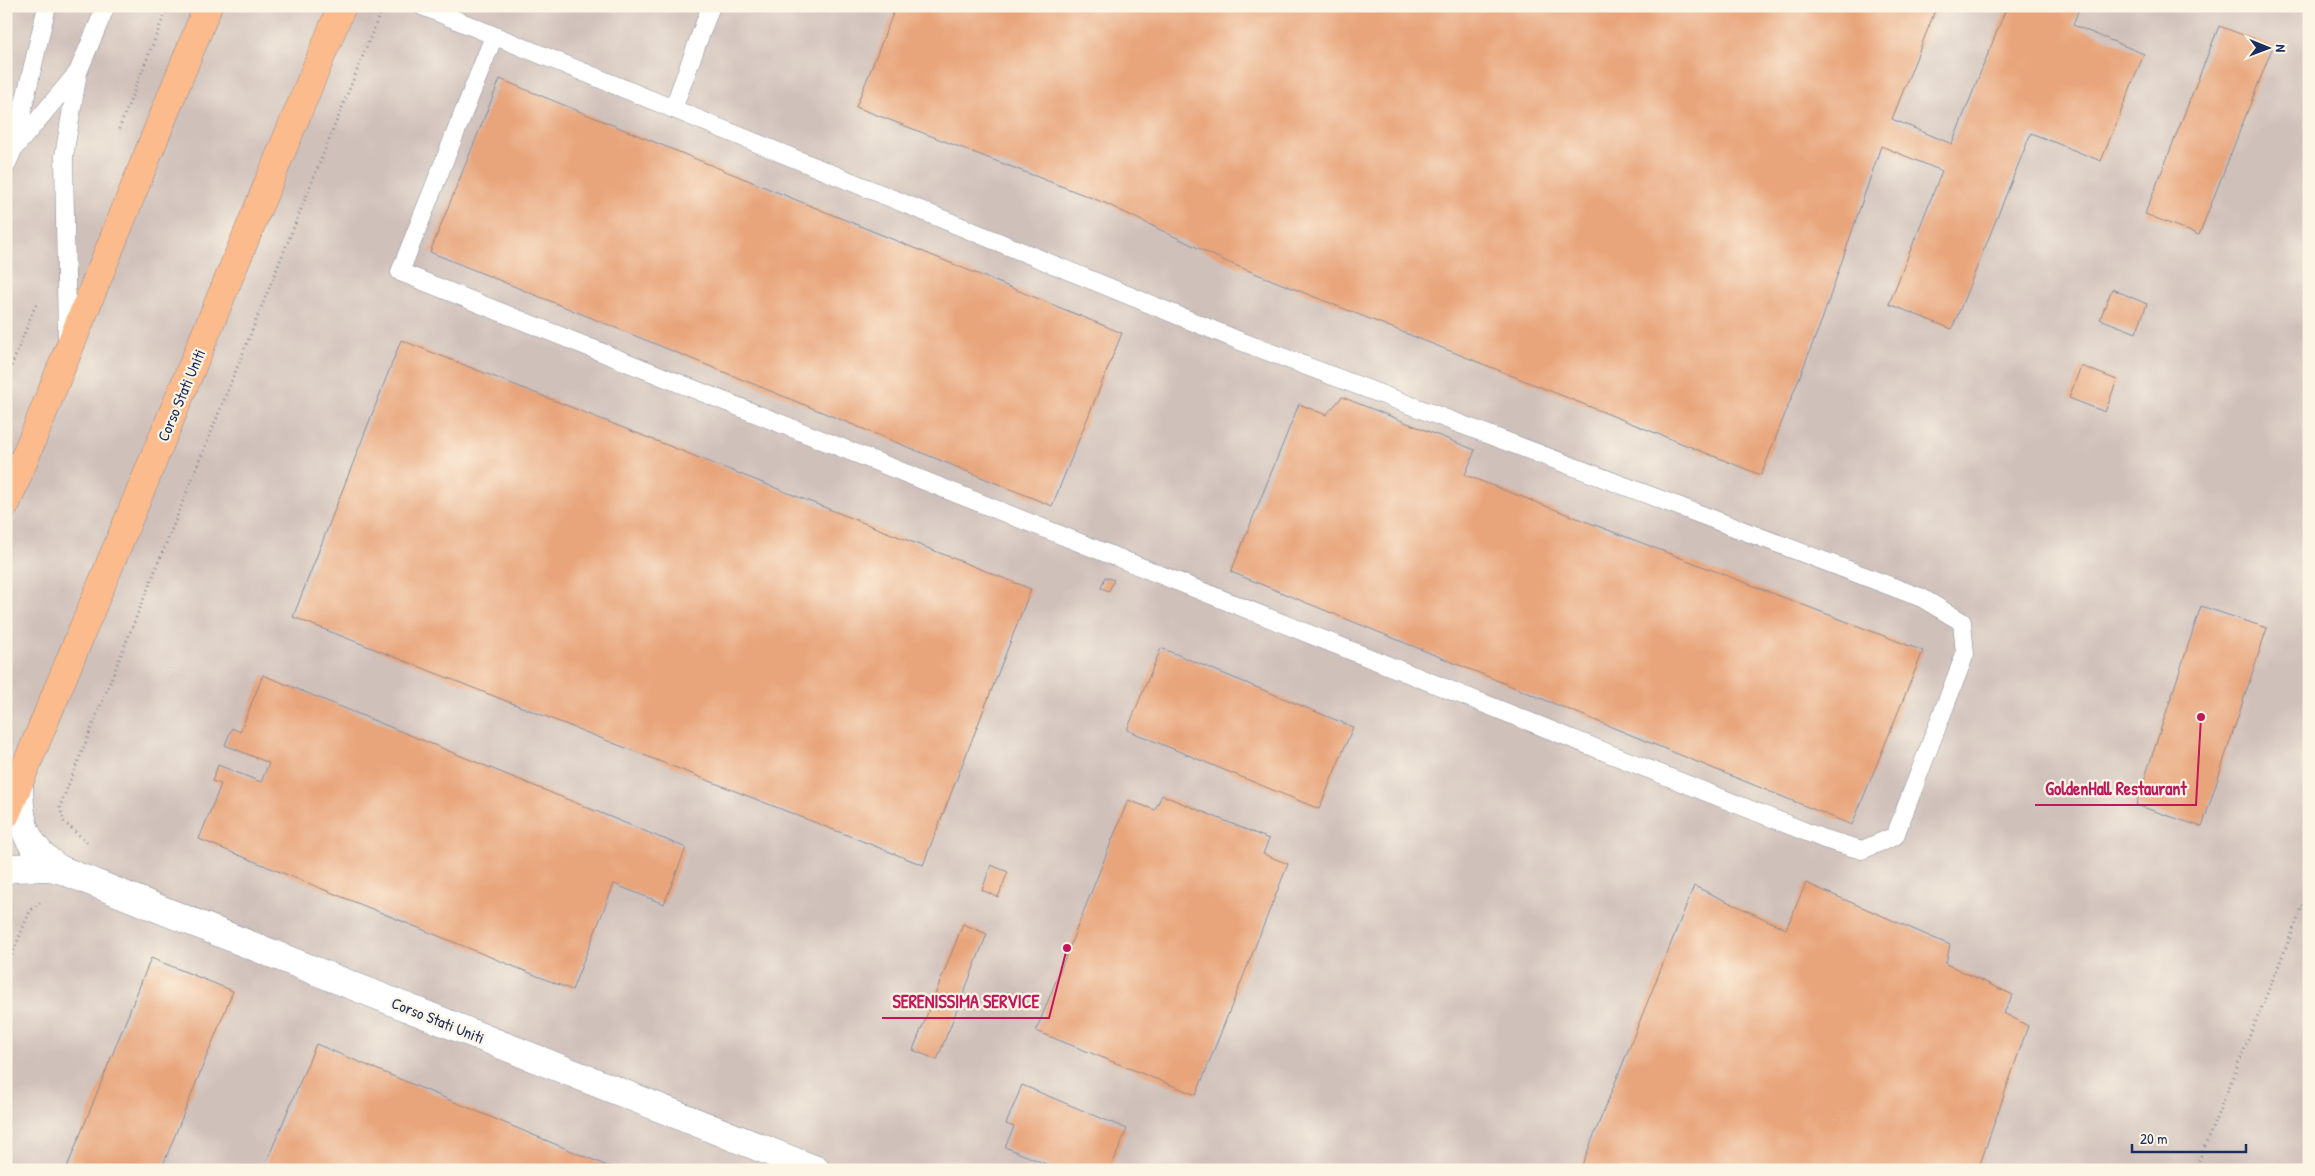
<svg xmlns="http://www.w3.org/2000/svg" width="2315" height="1176" viewBox="0 0 2315 1176" font-family="'Patrick Hand',sans-serif">
	<style>
		.industrial { fill: #cfc0ba }
		.building { fill: #e8a47a }
		.lines { fill: none; stroke-linecap: round; stroke-linejoin: round }
		.lane-casing { stroke: #888c98; stroke-width: 19 }
		.street-casing { stroke: #888c98; stroke-width: 29 }
		.primary-casing { stroke: #888c98; stroke-width: 29 }
		.path { stroke: #888c98; stroke-width: 3; stroke-dasharray: 1 4; stroke-linecap: butt }
		.lane { stroke: #fff; stroke-width: 18 }
		.street { stroke: #fff; stroke-width: 28 }
		.primary { stroke: #fbbb8c; stroke-width: 28 }
		.labels { text-anchor: middle; dominant-baseline: central; stroke-width: 4.5; stroke-linejoin: round; paint-order: stroke }
		.street-label { font-size: 16px; fill: #1b2f5e; stroke: #fcf5e5 }
		.leader { fill: none; stroke: #c2185b; stroke-width: 2 }
		.callout-dot { fill: #c2185b; stroke: #fcf5e5; stroke-width: 2 }
		.callout-label { font-size: 18px; text-anchor: middle; font-weight: bold; fill: #c2185b; stroke: #fcf5e5; stroke-width: 4.5; stroke-linejoin: round; paint-order: stroke }
	</style>
	<rect width="100%" height="100%" fill="#fcf5e5"/>
	<filter id="ink" filterUnits="userSpaceOnUse"><feTurbulence type="fractalNoise" baseFrequency=".02" numOctaves="2"/><feDisplacementMap in="SourceGraphic" scale="10" xChannelSelector="R" yChannelSelector="G"/><feConvolveMatrix kernelMatrix="1 2 1 2 8 2 1 2 1" color-interpolation-filters="sRGB"/></filter>
	<filter id="wash" filterUnits="userSpaceOnUse"><feTurbulence type="fractalNoise" baseFrequency=".0096" numOctaves="4" result="noise"/><feDisplacementMap in="SourceGraphic" scale="20" xChannelSelector="R" yChannelSelector="G"/><feGaussianBlur stdDeviation="1.12" result="paint"/><feColorMatrix in="noise" values="0 0 0 0 0 0 0 0 0 0 0 0 0 0 0 0 0 1.4 0 .05"/><feComposite in="paint" operator="in"/></filter>
	<g filter="url(#wash)">
		<rect width="100%" height="100%" fill="#f6e9d1"/>
		<rect class="industrial" x="6" y="6" width="2303" height="1164"/>
		<g id="blocks">
			<g class="building">
				<polygon points="896,6 1937,6 1892,119 1952,144 2007,6 2080,6 2073,25 2144,54 2101,161 2031,133 1952,329 1889,304 1942,171 1881,146 1822,320 1761,475 1227,262 1105,203 856,107"/>
				<polygon points="2219,26 2273,46 2199,235 2145,214"/>
				<polygon points="500,79 1122,333 1052,506 430,252"/>
				<polygon points="2112,289 2147,304 2136,333 2100,319"/>
				<polygon points="401,340 1031,589 923,865 293,617"/>
				<polygon points="2081,366 2117,380 2105,412 2069,398"/>
				<polygon points="1342,397 1475,450 1465,475 1923,651 1852,825 1231,572 1299,404 1326,415"/>
				<polygon points="1105,577 1114,580 1109,591 1101,588"/>
				<polygon points="2201,606 2267,628 2202,827 2136,805"/>
				<polygon points="1161,648 1353,727 1319,809 1127,730"/>
				<polygon points="263,675 686,848 664,904 614,884 572,990 199,839 221,784 212,781 218,765 261,782 269,763 225,745 232,728 240,732"/>
				<polygon points="1162,795 1269,839 1263,854 1288,864 1196,1095 1036,1031 1128,800 1155,810"/>
				<polygon points="991,865 1008,872 998,897 982,890"/>
				<polygon points="1806,883 1950,945 1946,964 2013,995 2004,1013 2028,1026 1980,1164 1994,1170 1580,1170 1694,886 1786,929"/>
				<polygon points="963,924 987,934 937,1060 913,1050"/>
				<polygon points="151,958 233,991 161,1170 66,1170"/>
				<polygon points="316,1044 617,1170 263,1170"/>
				<polygon points="1022,1085 1127,1129 1110,1170 1060,1170 1005,1147 1014,1127 1006,1124"/>
			</g>
		</g>
	</g>
	<g filter="url(#ink)">
		<use href="#blocks" fill-opacity="0" stroke="#888c98" stroke-width="1"/>
		<g class="lines">
			<defs>
				<g id="lane">
					<polyline points="422,6 1240,341 1922,598 1962,622 1965,654 1895,836 1862,850 1824,839 400,272 494,36"/>
					<polyline points="673,109 711,6"/>
					<polyline points="16,146 78,72"/>
					<polyline points="6,166 13,150 47,6"/>
					<polyline points="67,341 64,156 78,72 106,6"/>
				</g>
				<g id="street">
					<path d="M19 783C19 825 25 845 59 869"/>
					<polyline points="6,870 12,868 49,867 59,869 816,1170"/>
				</g>
				<g id="primary">
					<polyline points="6,504 208,6"/>
					<polyline points="6,814 342,6"/>
				</g>
			</defs>
			<use href="#lane" class="lane-casing"/>
			<use href="#street" class="street-casing"/>
			<use href="#primary" class="primary-casing"/>
			<g class="path">
				<polyline points="119,129 168,6"/>
				<polyline points="6,380 36,304"/>
				<polyline points="87,842 63,821 60,806 383,6"/>
				<polyline points="6,969 30,911 41,902"/>
				<polyline points="2195,1170 2309,891"/>
			</g>
			<use href="#lane" class="lane"/>
			<use href="#street" class="street"/>
			<use href="#primary" class="primary"/>
		</g>
	</g>
	<g class="labels">
		<g class="street-label">
			<text transform="translate(181 395) rotate(-67)">Corso Stati Uniti</text>
			<text transform="translate(438 1020) rotate(22)">Corso Stati Uniti</text>
		</g>
	</g>
	<path class="leader" d="M2201 717L2196 805H2035M1067 948L1049 1018H882"/>
	<g class="callout-dot">
		<circle cx="2201" cy="717" r="5"/>
		<circle cx="1067" cy="948" r="5"/>
	</g>
	<g class="callout-label">
		<text x="2116" y="795">GoldenHall Restaurant</text>
		<text x="966" y="1008">SERENISSIMA SERVICE</text>
	</g>
	<rect width="2315" height="1176" fill="none" stroke="#fcf5e5" stroke-width="25"/>
	<g transform="translate(2268 48) rotate(91)" stroke="#fcf5e5" stroke-width="4" paint-order="stroke">
	<path d="M0-4L9 19L0 12L-9 19Z" fill="#1b2f5e"/>
	<text y="-8" font-size="14" font-weight="bold" text-anchor="middle" fill="#1b2f5e">N</text>
	</g>
	<path d="M2132 1144v8h114v-8" fill="none" stroke="#1b2f5e" stroke-width="2.5"/>
	<text x="2140" y="1144" font-size="15" fill="#1b2f5e" stroke="#fcf5e5" stroke-width="4" paint-order="stroke">20 m</text>
</svg>
